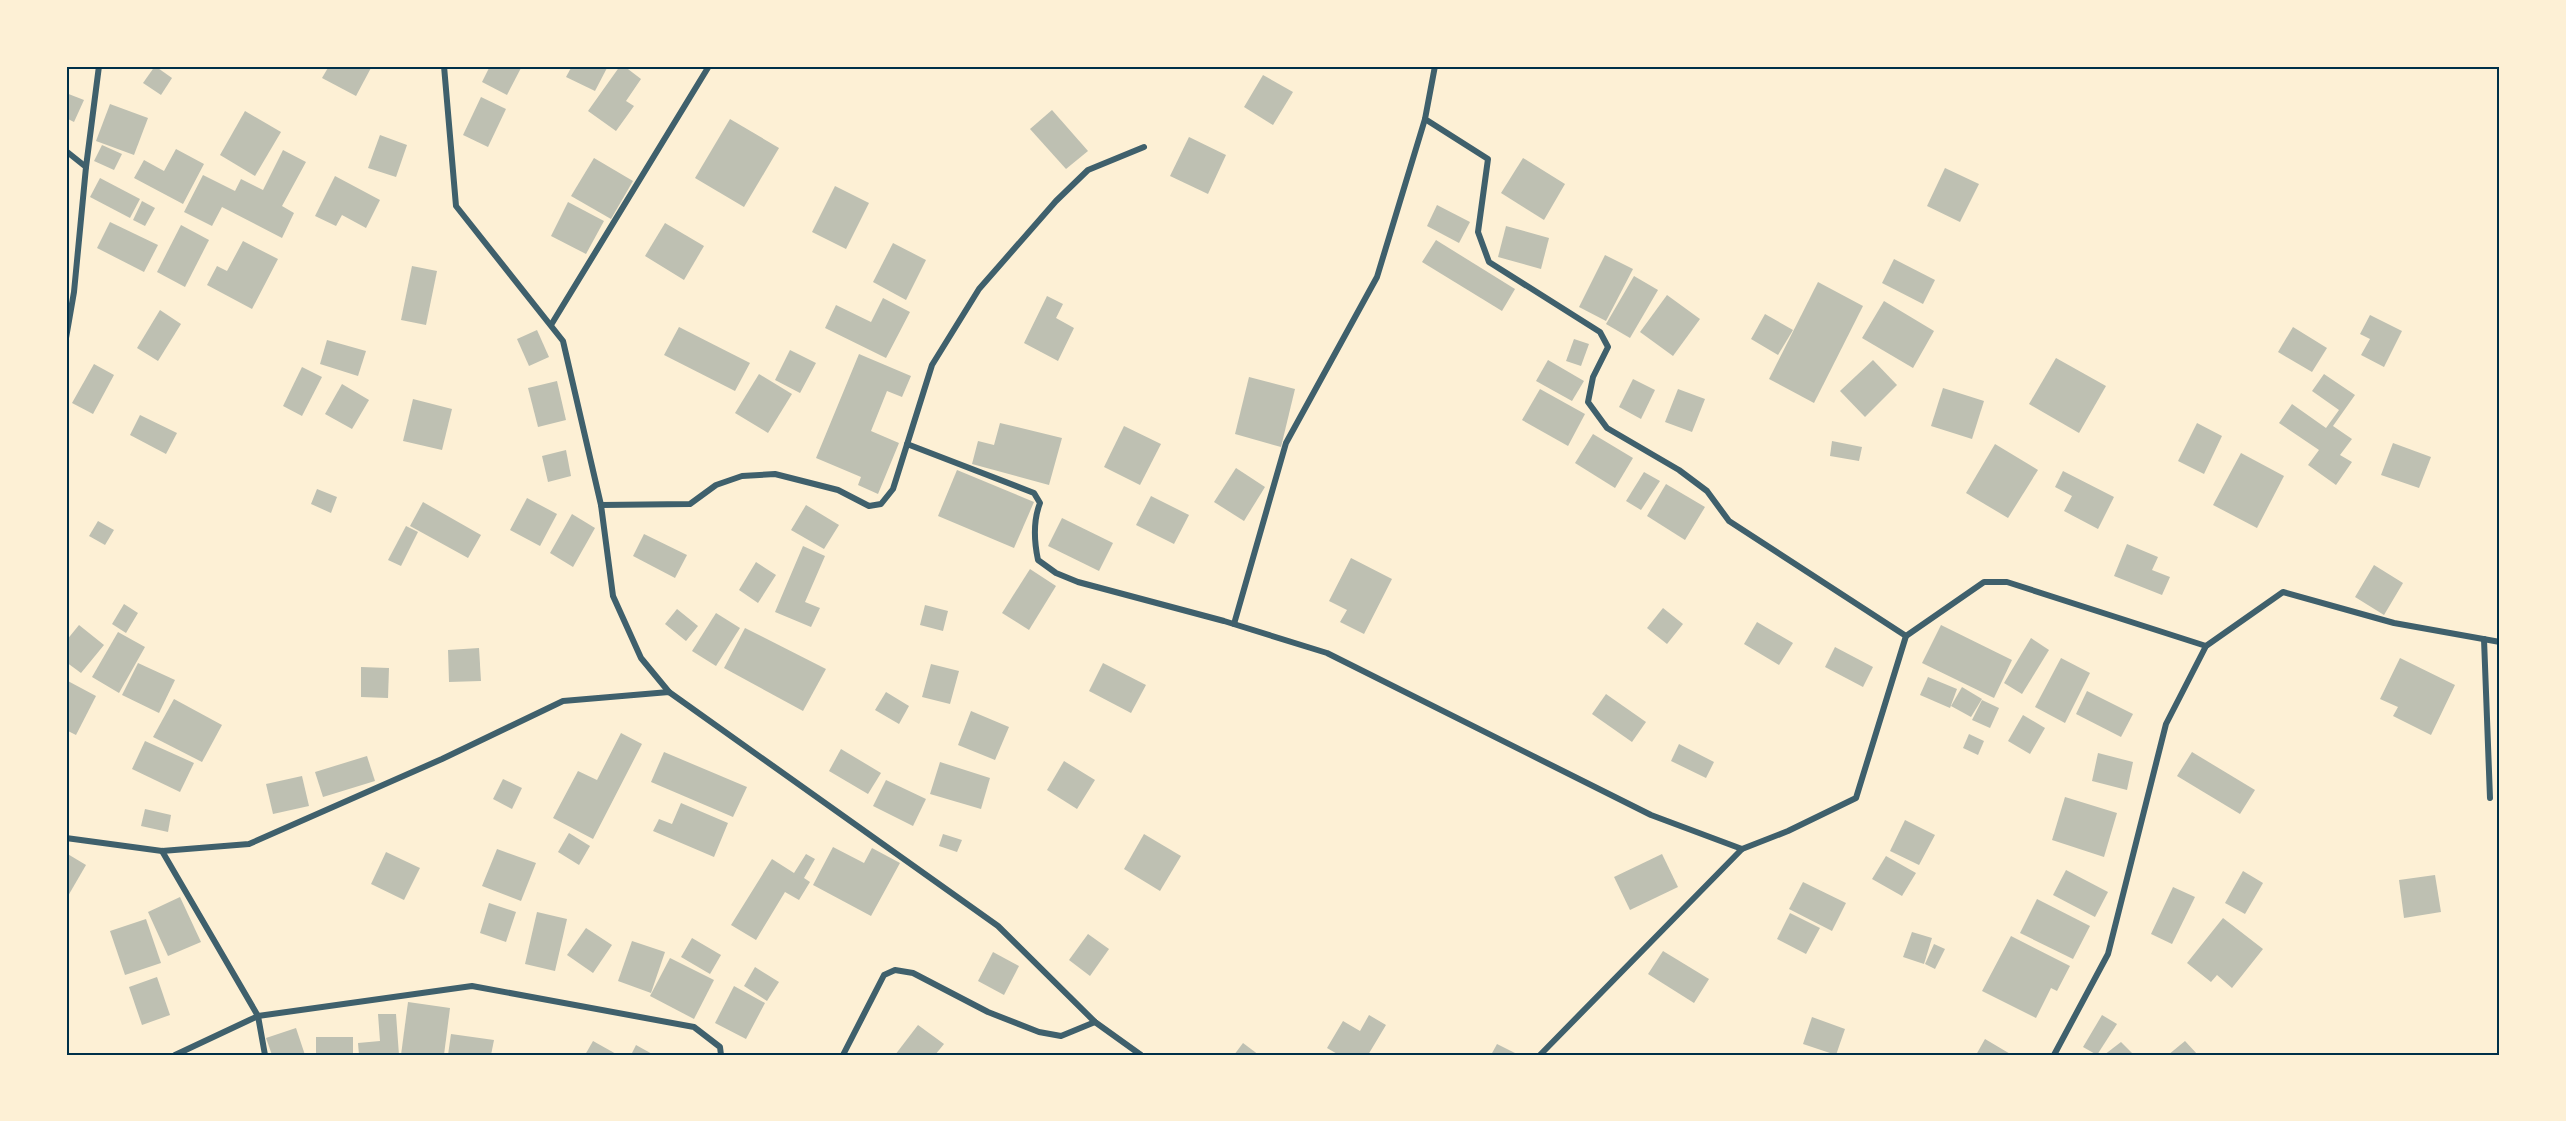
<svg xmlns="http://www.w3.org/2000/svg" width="2566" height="1121" viewBox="0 0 2566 1121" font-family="Barlow,sans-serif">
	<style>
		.building { fill: #bec0b2 }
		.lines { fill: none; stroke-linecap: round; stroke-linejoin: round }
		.minor { stroke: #3f606c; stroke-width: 6 }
		.neatline { fill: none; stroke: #003049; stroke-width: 2 }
	</style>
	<rect width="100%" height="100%" fill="#fdf0d5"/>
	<g class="building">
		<polygon points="155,66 172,78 161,95 143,83"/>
		<polygon points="329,66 372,66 356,96 322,78"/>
		<polygon points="490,66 522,66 507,95 482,82"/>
		<polygon points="572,66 608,66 595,91 566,77"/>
		<polygon points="620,66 624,66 641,79 626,101 634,106 616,131 588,111"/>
		<polygon points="1263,75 1293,92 1273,125 1244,107"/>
		<polygon points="66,93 84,100 74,122 66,118"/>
		<polygon points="481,97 506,109 488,147 463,135"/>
		<polygon points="110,104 148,118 134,155 96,141"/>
		<polygon points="1052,110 1088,151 1066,169 1030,129"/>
		<polygon points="245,111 281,132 255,176 220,155"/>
		<polygon points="730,119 779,148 744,207 695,178"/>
		<polygon points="380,135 407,145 396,177 368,168"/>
		<polygon points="1189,137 1226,155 1208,194 1170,176"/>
		<polygon points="102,145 122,154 114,170 94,161"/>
		<polygon points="176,149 204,164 183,204 134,178 144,160 164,171"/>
		<polygon points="283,150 306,162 282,206 294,213 282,238 222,207 212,226 184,212 203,175 235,191 241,179 263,190"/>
		<polygon points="594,158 633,181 611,219 571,196"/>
		<polygon points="1523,158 1565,184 1544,220 1501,193"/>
		<polygon points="1945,168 1979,184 1960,222 1927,206"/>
		<polygon points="335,176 380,200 366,228 342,215 336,226 315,216"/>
		<polygon points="100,178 140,199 130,218 90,197"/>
		<polygon points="835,186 869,203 846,249 812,232"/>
		<polygon points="142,201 155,208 145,226 133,220"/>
		<polygon points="568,202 604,221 586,254 551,236"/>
		<polygon points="1437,205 1470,222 1459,243 1427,226"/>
		<polygon points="110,222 158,245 144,272 97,248"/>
		<polygon points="665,223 704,246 684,280 645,256"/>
		<polygon points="181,225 209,240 185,287 157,272"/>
		<polygon points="1506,226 1549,238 1541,269 1498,257"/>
		<polygon points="1436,240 1515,289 1502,311 1422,262"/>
		<polygon points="243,241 278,259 252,309 207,285 217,266 227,271"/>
		<polygon points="893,243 926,260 906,300 873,282"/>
		<polygon points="1605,255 1633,269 1606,321 1579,307"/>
		<polygon points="1894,259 1935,280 1923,304 1882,283"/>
		<polygon points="412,266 437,271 426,325 401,320"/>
		<polygon points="1634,276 1658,290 1630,338 1606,324"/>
		<polygon points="1818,282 1863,306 1814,403 1769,379"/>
		<polygon points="1667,295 1700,319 1673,356 1640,332"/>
		<polygon points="1047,296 1063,304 1056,318 1074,328 1058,361 1024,343"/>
		<polygon points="883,298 910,312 886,358 825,328 836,305 871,322"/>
		<polygon points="1884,301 1934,331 1913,368 1862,338"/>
		<polygon points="160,310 181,324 158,361 137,348"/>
		<polygon points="1765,314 1793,330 1778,355 1751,339"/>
		<polygon points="2370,315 2402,331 2384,367 2361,355 2370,339 2360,334"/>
		<polygon points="679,327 750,363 735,391 664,355"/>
		<polygon points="2293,327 2327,348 2312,372 2278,352"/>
		<polygon points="537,330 549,357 529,366 517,339"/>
		<polygon points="1574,339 1589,344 1581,366 1566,361"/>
		<polygon points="327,340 366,351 358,376 320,364"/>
		<polygon points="790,350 816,363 800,393 775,380"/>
		<polygon points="859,354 911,376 902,397 887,391 871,431 899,443 878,494 858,485 861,477 816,458"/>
		<polygon points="2056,358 2106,386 2079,433 2029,404"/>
		<polygon points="1548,360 1584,381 1572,401 1536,381"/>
		<polygon points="1873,360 1897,385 1865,417 1840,391"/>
		<polygon points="94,364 114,375 93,414 72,403"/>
		<polygon points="302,367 322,377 302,416 283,406"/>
		<polygon points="759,374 792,394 768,433 735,413"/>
		<polygon points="2324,374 2355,395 2333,426 2352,439 2340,455 2352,462 2336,485 2308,465 2319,450 2279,423 2292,404 2326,428 2339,410 2312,391"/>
		<polygon points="1249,377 1295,389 1281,447 1235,434"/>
		<polygon points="1633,379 1655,390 1641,419 1619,407"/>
		<polygon points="557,381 566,420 538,427 528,388"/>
		<polygon points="342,384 369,400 352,429 325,414"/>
		<polygon points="1943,388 1984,401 1972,439 1931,426"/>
		<polygon points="1540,389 1585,414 1568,446 1522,420"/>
		<polygon points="1678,389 1705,399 1692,432 1665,422"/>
		<polygon points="413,399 452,409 442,450 403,441"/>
		<polygon points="140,415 177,433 166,454 130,435"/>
		<polygon points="1000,423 1062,438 1049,485 972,464 978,441 994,445"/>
		<polygon points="2197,423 2222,436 2204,474 2178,461"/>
		<polygon points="1124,426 1161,444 1140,485 1104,467"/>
		<polygon points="1593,434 1633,458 1615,488 1575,463"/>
		<polygon points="1832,441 1862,447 1859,461 1830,456"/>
		<polygon points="2393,443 2431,457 2419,488 2381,475"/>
		<polygon points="1995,444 2038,470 2008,518 1966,493"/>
		<polygon points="566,450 571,476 548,482 542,456"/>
		<polygon points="2241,453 2284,476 2257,528 2213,505"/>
		<polygon points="1236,468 1265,487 1244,521 1214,502"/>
		<polygon points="957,470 1034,502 1014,548 938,516"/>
		<polygon points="2063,471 2114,497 2098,529 2064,511 2072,496 2055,487"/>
		<polygon points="1644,472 1660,481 1641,510 1626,501"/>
		<polygon points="1666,484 1705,507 1685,540 1647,516"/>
		<polygon points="317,489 337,497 331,513 311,504"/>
		<polygon points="1151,496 1189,515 1174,544 1136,525"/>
		<polygon points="527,498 557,514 540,546 510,530"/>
		<polygon points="423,502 481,535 468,558 410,526"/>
		<polygon points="806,505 839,525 824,549 791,530"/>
		<polygon points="572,514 595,528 573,567 550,553"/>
		<polygon points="1062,518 1113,543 1099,571 1048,546"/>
		<polygon points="98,521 114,530 105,545 89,536"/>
		<polygon points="406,526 418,532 401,566 388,560"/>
		<polygon points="644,534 687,555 675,578 633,556"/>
		<polygon points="2127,544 2158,557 2152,570 2170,577 2162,595 2114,576"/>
		<polygon points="803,546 825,556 805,602 820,608 811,627 775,612"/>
		<polygon points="1351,558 1392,579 1364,634 1340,622 1347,610 1329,601"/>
		<polygon points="756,562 776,575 758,603 739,590"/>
		<polygon points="2374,565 2403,583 2384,615 2355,597"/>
		<polygon points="1030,569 1056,586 1029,630 1002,613"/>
		<polygon points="124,604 138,613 126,633 112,624"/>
		<polygon points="925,605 948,611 943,631 920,625"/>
		<polygon points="1663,608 1683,624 1667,644 1647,628"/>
		<polygon points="677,609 698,626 686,641 665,624"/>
		<polygon points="716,613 740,628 716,666 692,651"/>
		<polygon points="1757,622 1793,643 1779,665 1744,644"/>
		<polygon points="79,625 104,645 81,673 66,662 66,641"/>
		<polygon points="1941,625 2012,660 1994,698 1922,663"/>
		<polygon points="745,628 826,669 803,711 724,668"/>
		<polygon points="118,632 145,647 119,693 92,677"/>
		<polygon points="2031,638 2049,650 2022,694 2004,683"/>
		<polygon points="1835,647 1873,667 1863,687 1825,667"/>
		<polygon points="479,648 481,681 449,682 448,650"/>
		<polygon points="2061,658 2090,673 2065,723 2035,707"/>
		<polygon points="2400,658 2455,685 2431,735 2393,716 2398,707 2380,699"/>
		<polygon points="138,663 175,680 159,713 122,695"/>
		<polygon points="1103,663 1146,685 1131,713 1089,691"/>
		<polygon points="931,664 959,671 950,704 922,697"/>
		<polygon points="361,667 389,668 388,698 361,697"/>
		<polygon points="1928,677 1957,689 1950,708 1920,695"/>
		<polygon points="66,680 96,696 76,735 66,730"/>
		<polygon points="1962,687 1982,699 1971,717 1951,706"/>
		<polygon points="2087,691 2133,714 2121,737 2076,714"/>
		<polygon points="886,692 909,706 899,724 875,710"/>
		<polygon points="1606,694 1646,722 1632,742 1592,714"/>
		<polygon points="174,699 222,725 202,762 153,737"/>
		<polygon points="1982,700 1999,708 1990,728 1972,720"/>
		<polygon points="971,711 1009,727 995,760 958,745"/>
		<polygon points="2023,715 2045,728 2030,754 2008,741"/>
		<polygon points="621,733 642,744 593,839 553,818 578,771 597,780"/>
		<polygon points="1969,734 1984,741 1978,755 1963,748"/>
		<polygon points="145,741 194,763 180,792 132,769"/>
		<polygon points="1679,744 1714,762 1706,778 1671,761"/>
		<polygon points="841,749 881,773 868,794 829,771"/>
		<polygon points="664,752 747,787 733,817 651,782"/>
		<polygon points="2192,752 2255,790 2240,814 2177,776"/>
		<polygon points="2098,753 2133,762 2127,790 2092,781"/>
		<polygon points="367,756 375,781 323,797 315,772"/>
		<polygon points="1064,761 1095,780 1077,809 1047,790"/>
		<polygon points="940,762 990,778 981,809 930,794"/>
		<polygon points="302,776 309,806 273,814 266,784"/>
		<polygon points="503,779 522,788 512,809 493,799"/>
		<polygon points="886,780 926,799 913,826 873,806"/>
		<polygon points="2065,797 2117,813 2104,857 2052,840"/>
		<polygon points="681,803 728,823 714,857 653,831 659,819 672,824"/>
		<polygon points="145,809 171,815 168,832 141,826"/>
		<polygon points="1905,820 1935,835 1919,865 1890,851"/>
		<polygon points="569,833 590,846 579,865 558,852"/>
		<polygon points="943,834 962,840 957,852 939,846"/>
		<polygon points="1144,834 1181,856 1160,891 1124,869"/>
		<polygon points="833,847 864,863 872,848 900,863 871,916 813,885"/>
		<polygon points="497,849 536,863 521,901 482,886"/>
		<polygon points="386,852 420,868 404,900 371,884"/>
		<polygon points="66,853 86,865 68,896 66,895"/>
		<polygon points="806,854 815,859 804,878 810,882 799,900 785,892 756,940 731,925 772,859 794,873"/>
		<polygon points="1662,854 1678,887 1630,910 1614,877"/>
		<polygon points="1886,856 1916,873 1902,896 1872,879"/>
		<polygon points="2066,870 2108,892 2095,917 2053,895"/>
		<polygon points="2243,871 2263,883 2245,914 2225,903"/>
		<polygon points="2435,875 2441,912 2404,918 2399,880"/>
		<polygon points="1803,882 1846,903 1832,931 1789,909"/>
		<polygon points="2173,887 2195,897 2172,944 2151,934"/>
		<polygon points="180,897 201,942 168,956 148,912"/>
		<polygon points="2037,899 2090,926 2073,959 2020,933"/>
		<polygon points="489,903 516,912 506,942 480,933"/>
		<polygon points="537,912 567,919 555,971 525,964"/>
		<polygon points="1790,913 1820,928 1806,954 1777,939"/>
		<polygon points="2223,918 2263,949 2232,988 2217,975 2211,982 2187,963"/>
		<polygon points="146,919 161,963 125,975 110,931"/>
		<polygon points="586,928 612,945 593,973 567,955"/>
		<polygon points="1912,932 1932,938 1924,964 1903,957"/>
		<polygon points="1088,934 1109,949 1090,976 1069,960"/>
		<polygon points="2011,936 2070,966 2057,991 2051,988 2036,1018 1982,991"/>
		<polygon points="692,938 721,955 710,974 681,957"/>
		<polygon points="632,941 665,952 651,993 618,981"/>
		<polygon points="1934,944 1945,949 1935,969 1925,964"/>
		<polygon points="1663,951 1709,979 1694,1003 1648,974"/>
		<polygon points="993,952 1019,966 1004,995 978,981"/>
		<polygon points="670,958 714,980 694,1019 650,996"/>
		<polygon points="755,967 779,982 767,1001 744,986"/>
		<polygon points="157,977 170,1015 142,1025 129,987"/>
		<polygon points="734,986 765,1003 746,1039 715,1023"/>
		<polygon points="408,1002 450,1008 444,1055 401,1055"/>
		<polygon points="378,1014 396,1014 399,1055 359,1055 358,1043 380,1041"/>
		<polygon points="1369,1015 1386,1025 1368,1055 1339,1055 1327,1048 1343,1021 1360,1031"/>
		<polygon points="2102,1015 2117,1024 2097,1055 2083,1047"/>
		<polygon points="1812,1017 1845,1029 1836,1055 1803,1044"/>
		<polygon points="918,1025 944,1044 935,1055 895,1055"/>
		<polygon points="296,1028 305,1055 272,1055 266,1038"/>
		<polygon points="451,1034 494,1040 491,1055 448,1055"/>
		<rect x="316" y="1037" width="37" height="18"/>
		<polygon points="1985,1039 2012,1055 1976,1055"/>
		<polygon points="593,1041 618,1055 585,1055"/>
		<polygon points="2185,1041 2198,1055 2168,1055"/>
		<polygon points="2121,1042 2134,1055 2104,1055"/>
		<polygon points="1243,1043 1259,1055 1234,1055"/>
		<polygon points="1497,1044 1519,1055 1491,1055"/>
		<polygon points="636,1045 654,1055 631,1055"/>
	</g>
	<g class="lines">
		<g class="minor">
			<polyline points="444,66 456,206 563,341 601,505 613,596 641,658 669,692"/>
			<polyline points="1435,66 1425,119 1488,159 1478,232 1489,262 1600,332 1608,347 1593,377 1588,402 1607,428 1679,470 1707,491 1729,521 1906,636"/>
			<polyline points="66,151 86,167 74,292 66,338"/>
			<polyline points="86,167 99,66"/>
			<polyline points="551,325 709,66"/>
			<path d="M907 444 1034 493 1040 503C1033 521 1034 541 1038 560L1056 573 1078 582 1224 621 1327 653 1651 815 1742 849"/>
			<polyline points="601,505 690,504 716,485 742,476 775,474 838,490 869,506 881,504 893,489 932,365 979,289 1056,201 1088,170 1144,147"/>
			<polyline points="1234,624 1286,443 1377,277 1425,119"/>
			<polyline points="2484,639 2490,798"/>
			<polyline points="66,838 162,851 249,844 442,759 563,701 669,692 998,926 1095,1022 1141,1055"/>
			<polyline points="162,851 258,1016 265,1055"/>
			<polyline points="175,1055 258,1016 472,986 694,1027 720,1047 721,1055"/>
			<polyline points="843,1055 884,975 895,970 913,973 988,1012 1039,1032 1061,1036 1095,1022"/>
			<polyline points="1540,1055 1742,849 1788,831 1856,798 1906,636 1984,582 2007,582 2206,646"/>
			<polyline points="2054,1055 2108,954 2166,724 2206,646 2283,592 2394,623 2500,642"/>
		</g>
	</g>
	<rect width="2566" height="1121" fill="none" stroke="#fdf0d5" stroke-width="135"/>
	<rect x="68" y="68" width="2430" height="986" class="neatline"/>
</svg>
